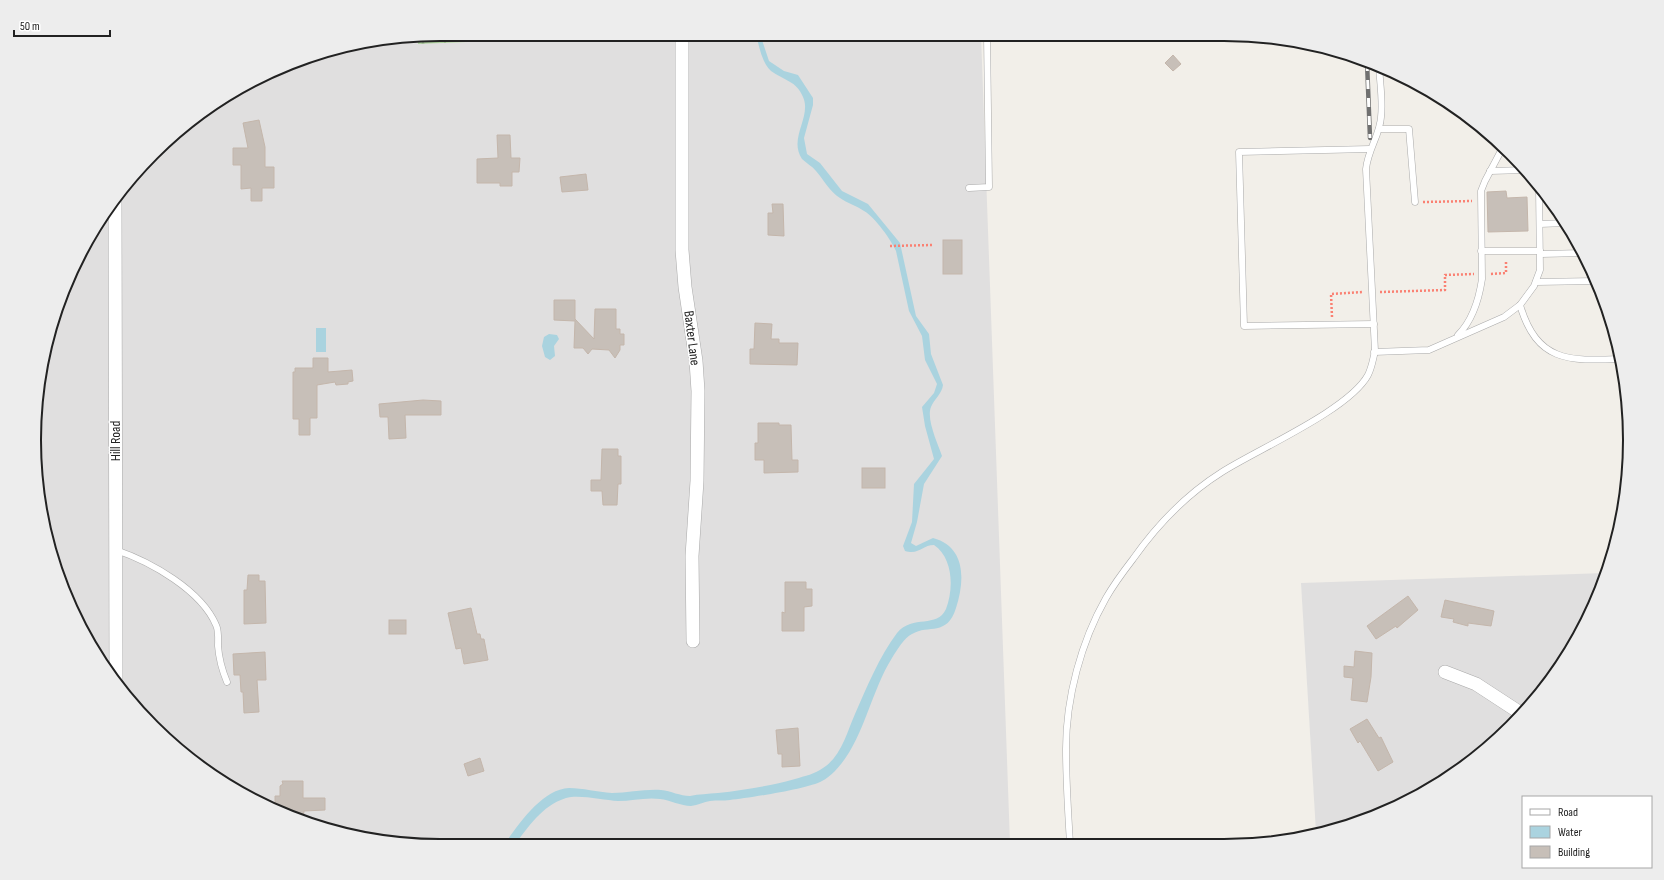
<svg xmlns="http://www.w3.org/2000/svg" width="1664" height="880" viewBox="0 0 1664 880" font-family="'Sofia Sans Condensed',sans-serif">
	<style>
		.residential { fill: #e0dfdf }
		.forest { fill: url(#forest-firs) }
		.water { fill: #aad3df }
		.building { fill: #c7bfb8; stroke: #c4b6ab }
		.lines { fill: none; stroke-linecap: round; stroke-linejoin: round }
		.lane-casing { stroke: #a9a9a9; stroke-width: 7 }
		.street-casing { stroke: #a9a9a9; stroke-width: 14 }
		.path { stroke: #fa8072; stroke-width: 2.5; stroke-dasharray: 2 2; stroke-linecap: butt }
		.lane { stroke: #fff; stroke-width: 6 }
		.street { stroke: #fff; stroke-width: 13 }
		.rail-casing { stroke: #707070; stroke-width: 4.5 }
		.rail { stroke: #fff; stroke-width: 3; stroke-dasharray: 9; stroke-linecap: butt }
		.labels { text-anchor: middle; dominant-baseline: central; stroke-width: 3; stroke-linejoin: round; paint-order: stroke }
		.street-label { font-size: 14px; fill: #222; stroke: #fff }
		.rim { fill: none; stroke: #222; stroke-width: 2 }
	</style>
	<defs>
		<pattern id="forest-firs" width="22" height="20" patternUnits="userSpaceOnUse"><rect width="22" height="20" fill="#add19e"/><path d="M5 1l3.5 6h-7zM16 11l3.5 6h-7z" fill="#95b388"/></pattern>
	</defs>
	<rect width="100%" height="100%" fill="#f2efe9"/>
	<g class="residential">
		<polygon points="666,34 981,35 1010,843 414,845 335,832 260,804 193,762 135,708 102,665 65,596 48,545 35,467 35,413 48,335 65,284 102,215 135,172 193,118 237,88 309,56 361,42 417,36 418,44"/>
		<polygon points="1605,573 1588,620 1529,708 1450,777 1379,815 1316,832 1301,583"/>
	</g>
	<polygon class="forest" points="440,34 666,34 418,44 417,36"/>
	<g class="water">
		<path d="M756 34H760L769 61 784 71 798 75 813 98V105L804 138 807 154 820 163 842 191 868 204 900 243 916 316 929 334 931 354 943 385C942 394 934 399 931 407 926 419 938 444 942 456L924 484 917 522 911 543 916 546 933 538C966 547 965 580 956 608 947 637 929 624 912 634 904 638 897 650 892 658 870 693 864 741 835 771 831 775 826 779 822 781 808 789 748 798 730 800 723 801 717 800 710 801 704 802 698 805 691 806 681 806 670 800 660 799 646 797 632 801 618 801 604 800 578 794 566 798 541 806 529 827 514 845H504C518 825 542 789 569 788 583 788 597 792 612 793 628 793 644 789 661 790 671 791 680 796 690 796 699 794 708 794 718 793 744 790 770 786 795 779 805 776 815 774 823 768 841 757 847 732 855 714 867 687 879 657 897 633 913 614 937 629 946 609 954 588 953 558 934 545 922 545 920 555 905 551L903 546 912 522 914 484 934 459 925 426 922 407 934 393 937 384 925 360 922 336 909 311 896 251C891 240 875 217 864 211 857 206 847 203 840 198 829 191 824 180 816 171 812 166 806 163 802 159 788 138 812 117 803 97 797 81 783 80 771 71 762 63 759 46 756 34Z"/>
		<rect x="316" y="328" width="10" height="24"/>
		<polygon points="549,334 557,335 559,339 554,346 555,356 550,360 545,357 542,346 544,337"/>
	</g>
	<g class="building">
		<polygon points="1173,55 1181,64 1173,71 1165,63"/>
		<polygon points="259,120 265,147 265,167 274,167 274,188 262,188 262,201 251,201 251,188 241,189 241,165 233,165 233,148 248,148 243,123"/>
		<polygon points="497,135 510,135 511,158 520,158 519,172 512,172 512,186 500,186 500,183 477,183 477,159 498,158"/>
		<polygon points="586,174 588,190 562,192 560,177"/>
		<polygon points="1506,191 1507,198 1527,197 1528,231 1488,232 1487,192"/>
		<polygon points="772,204 783,204 784,236 768,235 768,213 773,213"/>
		<rect x="943" y="240" width="19" height="34"/>
		<polygon points="554,300 575,300 575,319 594,339 595,309 616,309 616,329 620,329 620,334 624,334 624,345 620,345 620,350 615,358 609,350 592,349 588,354 583,348 574,348 575,321 554,320"/>
		<polygon points="755,323 772,324 771,339 779,339 779,343 798,343 797,365 750,364 750,349 754,349"/>
		<polygon points="313,358 328,358 328,372 352,370 353,381 348,382 348,384 336,385 335,382 317,385 317,418 310,418 310,435 299,435 299,419 293,419 293,372 295,372 295,368 313,368"/>
		<polygon points="423,400 441,401 441,415 405,415 406,438 389,439 388,417 380,417 379,404"/>
		<polygon points="758,423 779,423 779,425 791,425 792,460 798,460 798,472 764,473 764,460 755,460 755,443 758,443"/>
		<polygon points="602,449 618,449 618,456 621,456 621,484 618,484 617,505 603,505 602,491 591,491 591,480 601,480"/>
		<rect x="862" y="468" width="23" height="20"/>
		<polygon points="248,575 259,575 259,581 265,581 266,623 244,624 244,590 247,590"/>
		<polygon points="785,582 806,582 806,589 812,589 812,606 804,607 804,631 782,631 782,612 785,613"/>
		<polygon points="1408,596 1418,610 1397,628 1396,626 1376,639 1367,626"/>
		<polygon points="1445,600 1494,611 1491,626 1468,623 1468,626 1453,622 1454,619 1441,617"/>
		<polygon points="471,608 477,634 480,634 481,639 484,639 488,660 464,664 461,648 456,649 448,613"/>
		<rect x="389" y="620" width="17" height="14"/>
		<polygon points="1355,651 1372,653 1371,677 1367,702 1351,700 1353,678 1344,677 1344,666 1354,667"/>
		<polygon points="265,652 266,680 257,680 259,712 244,713 243,692 241,692 240,675 234,675 233,654"/>
		<polygon points="1367,719 1379,738 1381,737 1393,762 1378,771 1360,741 1358,743 1350,729"/>
		<polygon points="798,728 800,766 782,767 782,754 778,754 776,730"/>
		<polygon points="480,758 484,771 468,776 464,764"/>
		<polygon points="282,781 303,781 303,798 325,798 325,810 304,811 303,820 275,810 275,796 280,796 280,786 283,784"/>
	</g>
	<g class="lines">
		<defs>
			<g id="lane">
				<polyline points="1379,129 1409,129 1415,202"/>
				<polyline points="1370,149 1239,152 1244,326 1374,324"/>
				<polyline points="1490,171 1527,170"/>
				<polyline points="969,188 989,187 987,35"/>
				<polyline points="1540,224 1566,223"/>
				<polyline points="1481,251 1540,251"/>
				<polyline points="1541,254 1583,253"/>
				<polyline points="1536,282 1595,281"/>
				<path d="M1520 305C1537 362 1568 361 1620 359"/>
				<path d="M1458 335C1473 320 1479 299 1482 279L1481 191 1485 181 1503 147"/>
				<polyline points="1374,352 1429,350 1504,317 1520,305 1534,286 1540,270 1539,187"/>
				<path d="M116 550C151 562 201 590 216 625 219 631 218 640 218 646 219 659 222 670 227 682"/>
				<path d="M1070 843C1068 812 1066 780 1066 749 1066 698 1081 642 1106 598 1114 584 1123 572 1133 559 1157 525 1187 494 1222 472 1258 449 1349 410 1368 375 1372 367 1373 359 1375 351L1366 169C1368 149 1380 135 1381 117 1383 101 1380 83 1379 66"/>
			</g>
			<g id="street">
				<polyline points="682,34 682,250 685,287 696,361 698,391 697,481 692,556 693,641"/>
				<polyline points="115,198 116,684"/>
				<polyline points="1445,672 1476,684 1522,714"/>
			</g>
		</defs>
		<use href="#lane" class="lane-casing"/>
		<use href="#street" class="street-casing"/>
		<g class="path">
			<polyline points="1423,202 1472,201"/>
			<polyline points="890,246 932,245"/>
			<polyline points="1491,274 1506,273 1506,260"/>
			<polyline points="1380,292 1445,290 1445,275 1474,274"/>
			<polyline points="1332,317 1331,294 1363,292"/>
		</g>
		<use href="#lane" class="lane"/>
		<use href="#street" class="street"/>
		<defs>
			<polyline id="rail" points="1367,62 1370,138"/>
		</defs>
		<use href="#rail" class="rail-casing"/>
		<use href="#rail" class="rail"/>
	</g>
	<g class="labels">
		<g class="street-label">
			<text transform="translate(692 338) rotate(83)">Baxter Lane</text>
			<text transform="translate(115 441) rotate(-90)">Hill Road</text>
		</g>
	</g>
	<path d="M0 0H1664V880H0ZM440 41H1224A399 399 0 0 1 1623 440V440A399 399 0 0 1 1224 839H440A399 399 0 0 1 41 440V440A399 399 0 0 1 440 41Z" fill="#ededed" fill-rule="evenodd"/>
	<path class="rim" d="M440 41H1224A399 399 0 0 1 1623 440V440A399 399 0 0 1 1224 839H440A399 399 0 0 1 41 440V440A399 399 0 0 1 440 41Z"/>
	<rect x="1522" y="796" width="130" height="72" fill="#ffffff" stroke="#a7a7a7"/>
	<rect x="1530" y="809" width="20" height="6" fill="#ffffff" stroke="#a7a7a7"/>
	<text x="1558" y="816" font-size="12" fill="#222222">Road</text>
	<rect x="1530" y="826" width="20" height="12" fill="#aad3df" stroke="#a7a7a7"/>
	<text x="1558" y="836" font-size="12" fill="#222222">Water</text>
	<rect x="1530" y="846" width="20" height="12" fill="#c7bfb8" stroke="#a7a7a7"/>
	<text x="1558" y="856" font-size="12" fill="#222222">Building</text>
	<path d="M14 30v6h96v-6" fill="none" stroke="#222222" stroke-width="2"/>
	<text x="20" y="30" font-size="12" fill="#222222" stroke="#ffffff" stroke-width="3" paint-order="stroke">50 m</text>
</svg>
